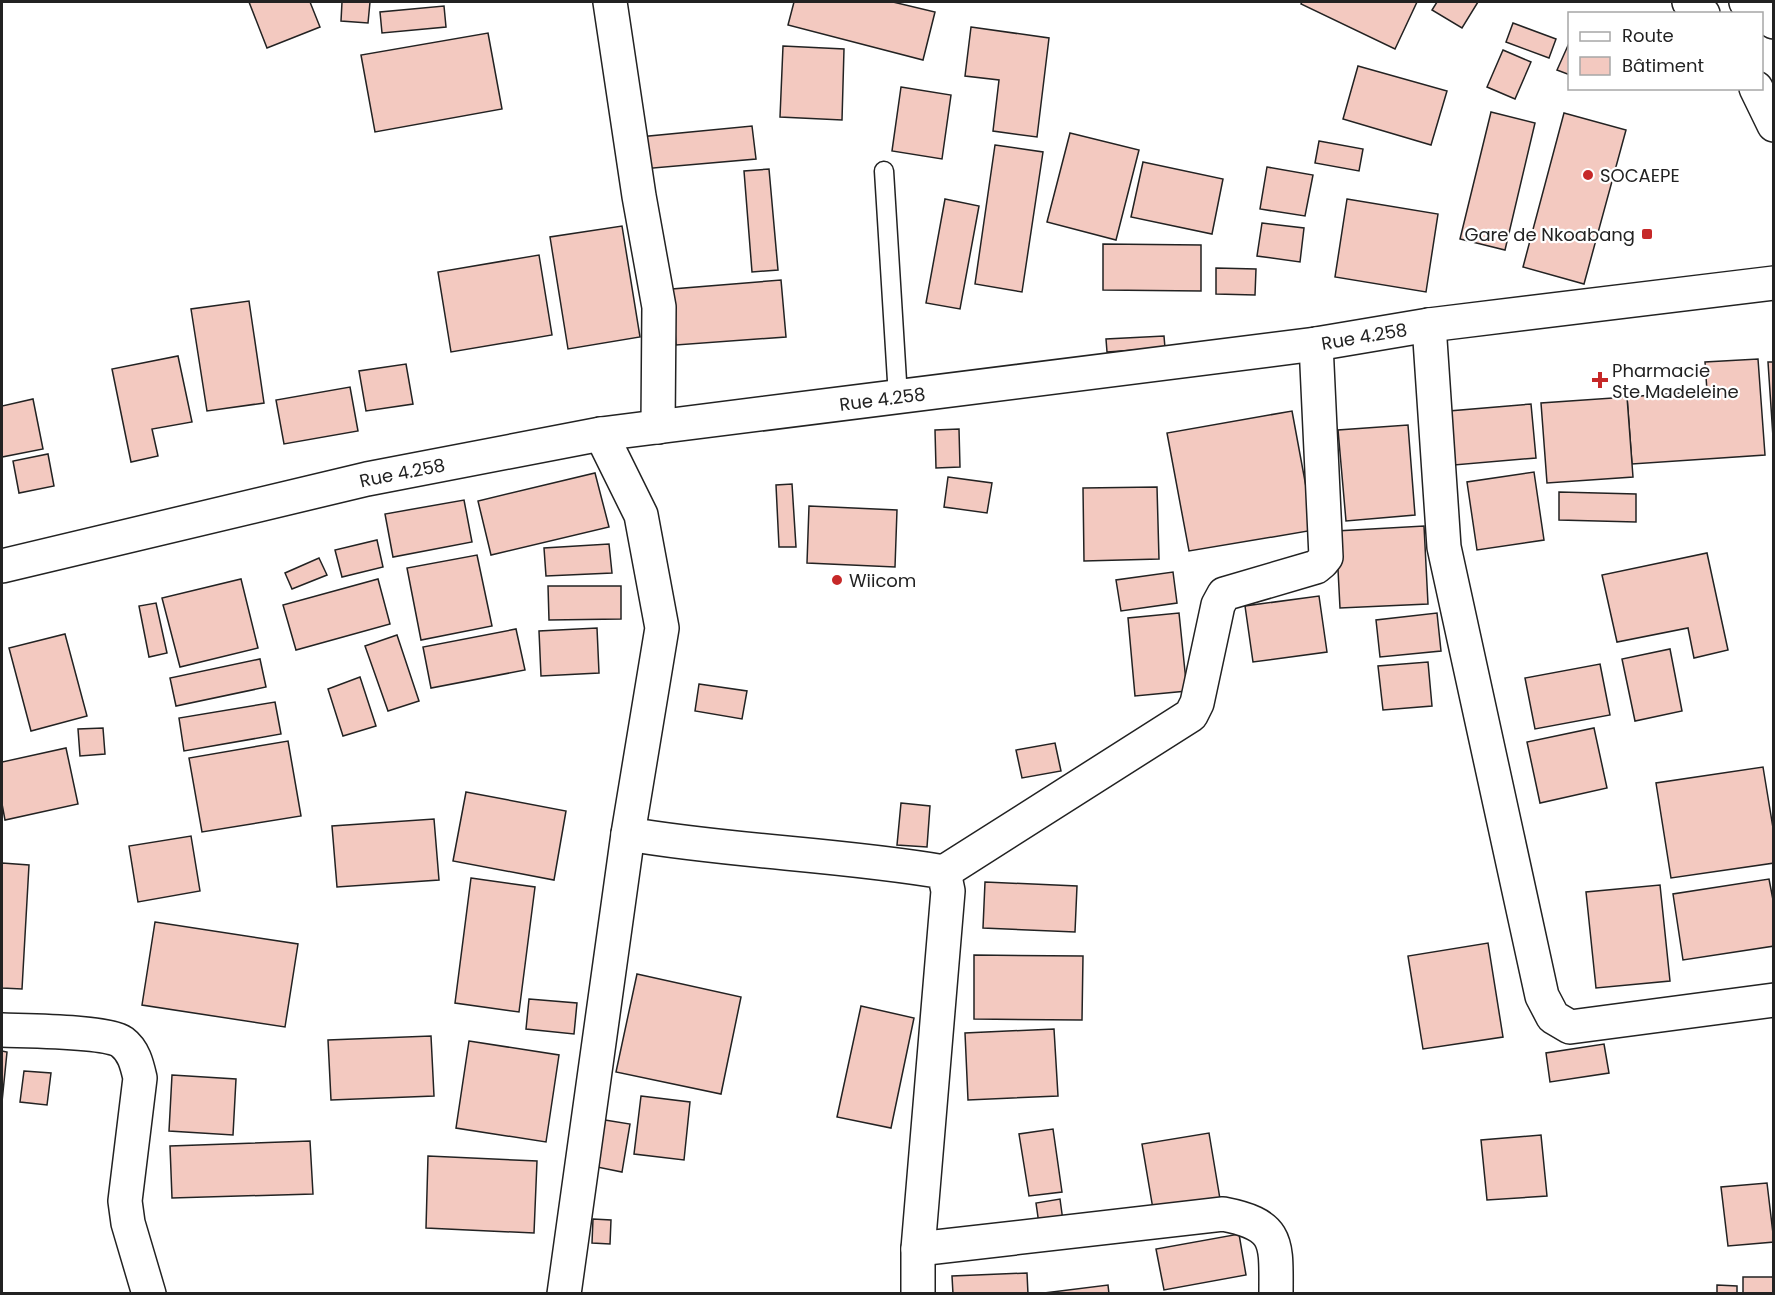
<svg xmlns="http://www.w3.org/2000/svg" width="1775" height="1295" viewBox="0 0 1775 1295" font-family="Poppins,sans-serif">
	<style>
		.building { fill: #f3c9c0; stroke: #222; stroke-width: 1.5 }
		.lines { fill: none; stroke-linecap: round; stroke-linejoin: round }
		.lane-casing { stroke: #222; stroke-width: 21 }
		.street-casing { stroke: #222; stroke-width: 36 }
		.primary-casing { stroke: #222; stroke-width: 36 }
		.highway-casing { stroke: #222; stroke-width: 36 }
		.lane { stroke: #fff; stroke-width: 18 }
		.street { stroke: #fff; stroke-width: 33 }
		.primary { stroke: #fff; stroke-width: 33 }
		.highway { stroke: #fff; stroke-width: 33 }
		.poi-dot { fill: #c62828; stroke: #fff; stroke-width: 2 }
		.labels { text-anchor: middle; dominant-baseline: central; stroke-width: 4.5; stroke-linejoin: round; paint-order: stroke }
		.poi-label { font-size: 18px; fill: #222; stroke: #fff; text-anchor: start }
		.street-label { font-size: 18px; fill: #222; stroke: #fff }
	</style>
	<rect width="100%" height="100%" fill="#fff"/>
	<g class="building">
		<polygon points="249,2 310,2 320,27 267,48"/>
		<polygon points="342,2 370,2 368,23 341,21"/>
		<polygon points="794,2 893,2 935,12 923,60 788,25"/>
		<polygon points="1302,2 1417,2 1395,49 1301,4"/>
		<polygon points="1437,2 1478,2 1462,28 1432,10"/>
		<polygon points="444,6 446,27 382,33 380,12"/>
		<polygon points="1513,23 1556,39 1549,58 1506,42"/>
		<polygon points="971,27 1049,38 1037,137 993,131 999,80 965,76"/>
		<polygon points="488,33 502,109 375,132 361,55"/>
		<polygon points="1570,41 1570,75 1557,70"/>
		<polygon points="783,46 844,49 842,120 780,117"/>
		<polygon points="1503,50 1531,62 1515,99 1487,87"/>
		<polygon points="1358,66 1447,91 1431,145 1343,119"/>
		<polygon points="901,87 951,95 942,159 892,151"/>
		<polygon points="1491,112 1535,123 1505,250 1460,239"/>
		<polygon points="1564,113 1626,130 1584,284 1523,267"/>
		<polygon points="752,126 756,159 642,169 639,137"/>
		<polygon points="1070,133 1139,150 1116,240 1047,222"/>
		<polygon points="1319,141 1363,149 1359,171 1315,163"/>
		<polygon points="995,145 1043,152 1022,292 975,284"/>
		<polygon points="1143,162 1223,179 1212,234 1131,217"/>
		<polygon points="1267,167 1313,175 1305,216 1260,209"/>
		<polygon points="769,169 778,270 752,272 744,171"/>
		<polygon points="945,199 979,206 960,309 926,303"/>
		<polygon points="1347,199 1438,214 1426,292 1335,277"/>
		<polygon points="1262,223 1304,228 1300,262 1257,256"/>
		<polygon points="622,226 640,337 568,349 550,237"/>
		<polygon points="1103,244 1201,245 1201,291 1103,290"/>
		<polygon points="539,255 552,335 451,352 438,272"/>
		<polygon points="1216,268 1256,269 1255,295 1216,294"/>
		<polygon points="781,280 786,337 676,345 672,289"/>
		<polygon points="249,301 264,403 207,411 191,309"/>
		<polygon points="1164,336 1165,348 1107,352 1106,339"/>
		<polygon points="178,356 192,422 152,429 158,456 131,462 112,369"/>
		<polygon points="1758,359 1765,455 1632,464 1627,397 1707,391 1705,362"/>
		<polygon points="1768,362 1774,362 1774,452"/>
		<polygon points="406,364 413,404 366,411 359,371"/>
		<polygon points="350,387 358,431 284,444 276,400"/>
		<polygon points="1627,397 1633,477 1547,483 1541,403"/>
		<polygon points="33,399 43,449 2,457 2,406"/>
		<polygon points="1531,404 1536,458 1454,465 1449,411"/>
		<polygon points="1292,411 1314,530 1189,551 1167,433"/>
		<polygon points="1408,425 1415,515 1346,521 1338,430"/>
		<polygon points="959,429 960,467 936,468 935,430"/>
		<polygon points="48,454 54,486 19,493 13,461"/>
		<polygon points="1534,472 1544,540 1477,550 1467,482"/>
		<polygon points="595,473 609,527 491,555 478,501"/>
		<polygon points="948,477 992,483 987,513 944,507"/>
		<polygon points="792,484 796,547 779,547 776,485"/>
		<polygon points="1157,487 1159,559 1084,561 1083,488"/>
		<polygon points="1559,492 1636,494 1636,522 1559,520"/>
		<polygon points="464,500 472,542 393,557 385,514"/>
		<polygon points="809,506 897,510 895,567 807,563"/>
		<polygon points="1424,526 1428,604 1340,608 1336,531"/>
		<polygon points="377,540 383,567 342,577 335,550"/>
		<polygon points="609,544 612,573 546,576 544,548"/>
		<polygon points="1707,553 1728,650 1694,658 1688,628 1617,642 1602,575"/>
		<polygon points="477,555 492,626 421,640 407,568"/>
		<polygon points="319,558 327,575 292,589 285,573"/>
		<polygon points="1173,572 1177,603 1121,611 1116,580"/>
		<polygon points="241,579 258,648 180,667 162,598"/>
		<polygon points="378,579 390,624 296,650 283,605"/>
		<polygon points="548,586 621,586 621,619 549,620"/>
		<polygon points="1319,596 1327,652 1253,662 1245,606"/>
		<polygon points="156,603 167,653 149,657 139,606"/>
		<polygon points="1179,613 1187,691 1135,696 1128,618"/>
		<polygon points="1437,613 1441,651 1380,657 1376,620"/>
		<polygon points="597,628 599,673 541,676 539,631"/>
		<polygon points="516,629 525,670 431,688 423,647"/>
		<polygon points="65,634 87,716 31,731 9,648"/>
		<polygon points="397,635 419,701 388,711 365,646"/>
		<polygon points="1670,649 1682,711 1635,721 1622,659"/>
		<polygon points="260,659 266,687 176,706 170,678"/>
		<polygon points="1428,662 1432,706 1383,710 1378,666"/>
		<polygon points="1600,664 1610,715 1535,729 1525,678"/>
		<polygon points="360,677 376,726 343,736 328,689"/>
		<polygon points="699,684 747,691 742,719 695,711"/>
		<polygon points="275,702 281,734 184,751 179,718"/>
		<polygon points="103,728 105,754 80,756 78,729"/>
		<polygon points="1594,728 1607,788 1540,803 1527,742"/>
		<polygon points="288,741 301,816 202,832 189,758"/>
		<polygon points="1055,743 1061,771 1022,778 1016,750"/>
		<polygon points="66,748 78,804 5,820 2,804 2,762"/>
		<polygon points="1763,767 1774,834 1774,863 1671,878 1656,783"/>
		<polygon points="466,792 566,811 554,880 453,861"/>
		<polygon points="901,803 930,806 927,847 897,845"/>
		<polygon points="434,819 439,880 337,887 332,826"/>
		<polygon points="191,836 200,891 138,902 129,846"/>
		<polygon points="2,863 29,865 22,989 2,988"/>
		<polygon points="471,878 535,887 519,1012 455,1003"/>
		<polygon points="1769,879 1774,905 1774,946 1683,960 1673,894"/>
		<polygon points="985,882 1077,886 1075,932 983,928"/>
		<polygon points="1660,885 1670,981 1596,988 1586,892"/>
		<polygon points="155,922 298,944 285,1027 142,1005"/>
		<polygon points="1488,943 1503,1037 1423,1049 1408,956"/>
		<polygon points="974,955 1083,956 1082,1020 974,1019"/>
		<polygon points="637,974 741,997 721,1094 616,1072"/>
		<polygon points="529,999 577,1003 574,1034 526,1029"/>
		<polygon points="861,1006 914,1018 891,1128 837,1117"/>
		<polygon points="1054,1029 1058,1096 968,1100 965,1033"/>
		<polygon points="431,1036 434,1096 331,1100 328,1040"/>
		<polygon points="469,1041 559,1055 546,1142 456,1128"/>
		<polygon points="1604,1044 1609,1073 1550,1082 1546,1053"/>
		<polygon points="2,1051 7,1052 2,1102"/>
		<polygon points="24,1071 51,1073 47,1105 20,1102"/>
		<polygon points="172,1075 236,1079 233,1135 169,1131"/>
		<polygon points="641,1096 690,1102 684,1160 634,1154"/>
		<polygon points="605,1120 630,1124 622,1172 597,1167"/>
		<polygon points="1053,1129 1062,1192 1029,1196 1019,1134"/>
		<polygon points="1209,1133 1221,1205 1154,1215 1142,1144"/>
		<polygon points="1541,1135 1547,1196 1487,1200 1481,1140"/>
		<polygon points="310,1141 313,1194 172,1198 170,1146"/>
		<polygon points="428,1156 537,1161 534,1233 426,1228"/>
		<polygon points="1767,1183 1774,1242 1728,1246 1721,1187"/>
		<polygon points="1060,1199 1063,1221 1039,1224 1036,1203"/>
		<polygon points="593,1219 611,1220 610,1244 592,1243"/>
		<polygon points="1239,1234 1246,1275 1164,1290 1156,1249"/>
		<polygon points="1027,1273 1028,1294 953,1294 952,1276"/>
		<rect x="1743" y="1277" width="31" height="17"/>
		<polygon points="1108,1285 1109,1294 1044,1293"/>
		<polygon points="1717,1285 1737,1286 1737,1294 1717,1294"/>
	</g>
	<g class="lines">
		<defs>
			<polyline id="lane" points="884,171 898,397"/>
			<g id="street">
				<polyline points="610,2 639,196 659,307 658,427"/>
				<polyline points="1429,325 1444,547 1542,996 1553,1017 1570,1027 1774,1000"/>
				<path d="M628 834C733 852 839 854 944 872L948 891 918 1249V1294"/>
				<polyline points="944,872 1191,715 1197,703 1218,605 1224,594 1316,567 1322,562 1326,557 1316,344"/>
				<path d="M2 1030C25 1031 106 1031 122 1042 134 1051 137 1065 140 1078L125 1201 128 1223 149 1294"/>
				<path d="M918 1249 1223 1214C1280 1225 1276 1242 1276 1294"/>
				<polyline points="564,1294 628,834 662,628 641,515 601,434"/>
			</g>
			<g id="primary">
				<polyline points="1689,2 1703,14"/>
				<polyline points="1746,2 1774,22"/>
				<polyline points="1756,88 1774,125"/>
			</g>
			<g id="highway">
				<path id="s1" d="M2 566 367 479 601 434 1316 344 1429 325 1774 283"/>
			</g>
		</defs>
		<use href="#lane" class="lane-casing"/>
		<use href="#street" class="street-casing"/>
		<use href="#primary" class="primary-casing"/>
		<use href="#highway" class="highway-casing"/>
		<use href="#lane" class="lane"/>
		<use href="#street" class="street"/>
		<use href="#primary" class="primary"/>
		<use href="#highway" class="highway"/>
	</g>
	<g class="poi-dot">
		<circle cx="1588" cy="175" r="6"/>
		<rect x="1641" y="228" width="12" height="12" rx="3"/>
		<path d="M1597 371h6v6h6v6h-6v6h-6v-6h-6v-6h6z"/>
		<circle cx="837" cy="580" r="6"/>
	</g>
	<g class="labels">
		<g class="poi-label">
			<text x="1600" y="175">SOCAEPE</text>
			<text x="1635" y="234" text-anchor="end">Gare de Nkoabang</text>
			<text x="1612" y="370">Pharmacie<tspan x="1612" dy="21">Ste Madeleine</tspan></text>
			<text x="849" y="580">Wiicom</text>
		</g>
		<g class="street-label">
			<text stroke="none"><textPath href="#s1" startOffset="1383">Rue 4.258</textPath></text>
			<text stroke="none"><textPath href="#s1" startOffset="897">Rue 4.258</textPath></text>
			<text stroke="none"><textPath href="#s1" startOffset="411">Rue 4.258</textPath></text>
		</g>
	</g>
	<rect width="1775" height="1295" fill="none" stroke="#222222" stroke-width="6"/>
	<rect x="1568" y="12" width="195" height="78" fill="#ffffff" stroke="#a7a7a7" stroke-width="1.5"/>
	<rect x="1580" y="32" width="30" height="9" fill="#ffffff" stroke="#a7a7a7" stroke-width="1.5"/>
	<text x="1622" y="42" font-size="18" fill="#222222">Route</text>
	<rect x="1580" y="57" width="30" height="18" fill="#f3c9c0" stroke="#a7a7a7" stroke-width="1.5"/>
	<text x="1622" y="72" font-size="18" fill="#222222">Bâtiment</text>
</svg>
